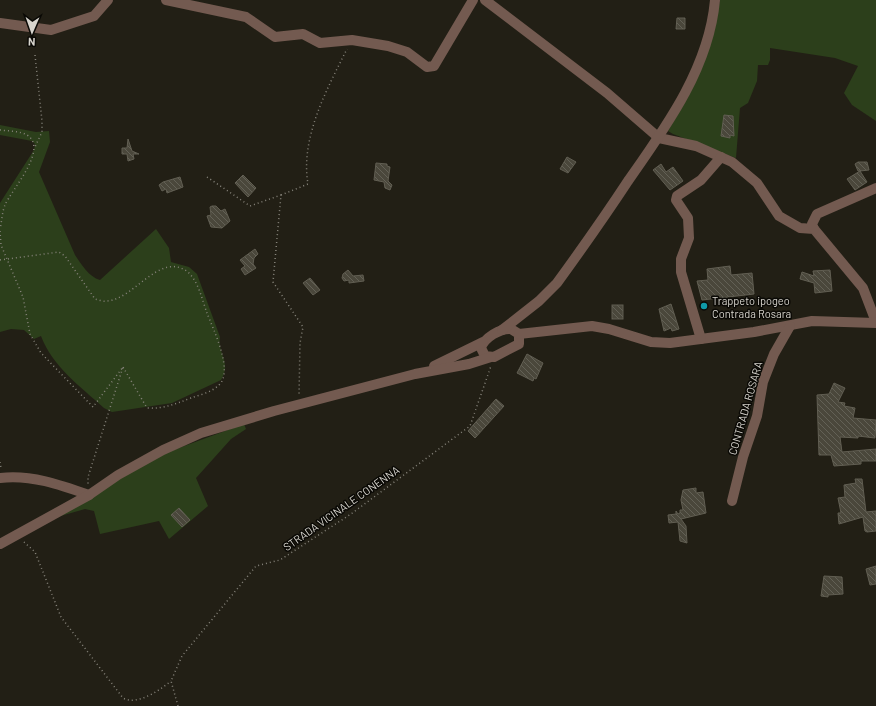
<svg xmlns="http://www.w3.org/2000/svg" width="876" height="706" viewBox="0 0 876 706" font-family="Barlow,sans-serif">
	<style>
		.green { fill: #2c3f1b }
		.building { fill: url(#building-back-hatch); stroke: #615e52 }
		.lines { fill: none; stroke-linecap: round; stroke-linejoin: round }
		.path { stroke: #86837a; stroke-width: 1.5; stroke-dasharray: 1 3; stroke-linecap: butt }
		.minor { stroke: #735a50; stroke-width: 10 }
		.culture-dot { fill: #0f9aa8; stroke: #0a0905; stroke-width: 1.5 }
		.labels { text-anchor: middle; dominant-baseline: central; stroke-width: 3; stroke-linejoin: round; paint-order: stroke }
		.poi-label { font-size: 11px; fill: #d8d5ce; stroke: #0a0905; text-anchor: start }
		.street-label { font-size: 11px; fill: #d8d5ce; stroke: #0a0905 }
	</style>
	<defs>
		<pattern id="building-back-hatch" width="6" height="6" patternUnits="userSpaceOnUse"><rect width="6" height="6" fill="#4a473b"/><path d="M-1 5l2 2M0 0l6 6M5-1l2 2" fill="none" stroke="#636156"/></pattern>
	</defs>
	<rect width="100%" height="100%" fill="#221f15"/>
	<g class="green">
		<polygon points="720,0 876,0 876,121 852,105 844,93 858,66 835,58 770,48 770,60 768,65 758,65 757,81 748,103 740,108 736,158 673,134 668,131 688,97 714,33"/>
		<path d="M0 125 36 132 49 131 50 142 39 172 75 255C81 264 89 277 100 280L156 229 169 248 171 262 189 267 197 274 220 337C217 354 232 362 221 380L172 403 112 412 104 408C81 387 52 366 41 336L34 339 24 330 11 329 0 332V203L34 150 35 144 32 141 0 135Z"/>
		<polygon points="244,424 246,429 231,439 196,478 208,506 169,539 159,521 100,534 94,511 85,509 57,517 160,455"/>
	</g>
	<g class="building">
		<polygon points="677,18 685,18 685,29 676,29"/>
		<polygon points="724,115 733,116 734,136 730,135 730,138 721,136"/>
		<polygon points="128,139 132,151 139,154 133,154 134,159 128,161 127,154 122,154 122,148 127,148"/>
		<polygon points="567,157 576,162 568,173 560,169"/>
		<polygon points="858,162 867,162 869,170 860,171 867,182 855,190 847,179 860,171 858,171 855,164"/>
		<polygon points="376,163 387,164 387,166 390,167 388,181 392,185 390,190 385,188 384,182 374,180"/>
		<polygon points="661,164 666,172 673,167 683,181 670,190 653,170"/>
		<polygon points="243,175 256,188 248,197 235,183"/>
		<polygon points="180,177 183,187 167,193 166,189 162,191 159,185 163,182"/>
		<polygon points="212,206 216,206 221,211 225,209 230,221 222,228 211,227 207,216 211,215 210,207"/>
		<polygon points="255,249 258,254 254,258 253,264 256,268 245,275 241,269 245,266 240,260"/>
		<polygon points="730,266 731,275 752,273 754,294 702,300 697,281 708,280 707,269"/>
		<polygon points="348,270 353,276 363,275 364,281 349,283 349,280 344,281 342,278 343,274"/>
		<polygon points="830,270 832,291 815,293 814,283 800,279 802,272 814,276 813,271"/>
		<polygon points="310,278 320,290 313,295 303,283"/>
		<polygon points="671,304 679,329 672,331 671,328 664,331 659,309"/>
		<rect x="612" y="305" width="11" height="14"/>
		<polygon points="527,354 543,363 536,379 534,378 533,381 517,373"/>
		<polygon points="834,383 845,388 838,402 845,403 844,406 855,408 853,418 876,420 875,438 858,436 858,438 840,437 842,452 876,449 876,461 861,461 861,464 834,466 831,455 819,455 817,395 829,394"/>
		<polygon points="496,399 504,406 475,438 468,431"/>
		<polygon points="855,479 862,479 866,512 876,511 876,531 867,532 865,531 863,517 839,524 838,513 841,513 838,498 845,497 844,485 856,483"/>
		<polygon points="696,488 696,493 703,492 706,513 681,519 686,526 687,543 680,541 678,522 669,523 668,515 676,514 676,511 678,514 680,513 680,510 683,510 681,500 683,490"/>
		<polygon points="179,508 190,520 182,527 171,515"/>
		<polygon points="876,566 876,584 870,585 866,569"/>
		<polygon points="824,576 842,577 843,594 828,595 828,597 821,596"/>
	</g>
	<g class="lines">
		<g class="path">
			<polyline points="35,55 42,121 42,132 35,147"/>
			<path d="M0 130C8 131 20 131 27 135 49 149 12 189 5 205 2 212 2 221 0 229"/>
			<polyline points="207,177 250,206 281,195 273,282 303,327 300,343 299,396"/>
			<path d="M281 195 308 184C300 138 327 89 347 49"/>
			<polyline points="0,231 1,245 23,297 30,334 41,353 93,407 123,367 88,477 88,484"/>
			<path d="M0 260 59 252 65 256 95 299C99 300 104 302 107 301 134 299 158 254 185 270 198 278 202 300 207 313 213 329 234 371 219 385 212 392 200 395 191 398 175 404 164 409 147 408L123 367"/>
			<polyline points="0,462 1,468"/>
			<path d="M24 542 35 552 61 617 123 698C137 706 160 690 171 681"/>
			<polyline points="178,706 171,681 182,656 256,566 280,560 351,514 470,426 491,366"/>
		</g>
		<g class="minor">
			<polyline points="166,0 246,17 275,37 303,34 320,43 352,40 388,46 407,52 427,67 434,66 473,0"/>
			<polyline points="485,0 607,93 659,138 696,146 732,162 757,183 779,216 800,228 814,229 863,288 876,322"/>
			<polyline points="0,23 51,30 94,16 108,0"/>
			<polyline points="814,229 812,224 817,214 876,188"/>
			<path d="M511 329 519 334V344L494 357 485 356 481 348C484 338 500 328 511 329Z"/>
			<path d="M502 330 539 301 557 283C581 250 605 216 628 181 666 127 709 68 715 0"/>
			<polyline points="519,334 592,326 609,329 651,342 670,343 754,332 812,321 876,323"/>
			<polyline points="701,339 681,272 681,259 689,238 688,218 676,200 677,196 701,180 721,157"/>
			<polyline points="434,366 483,342"/>
			<path d="M0 478C30 474 61 485 89 495"/>
			<polyline points="732,501 743,457 757,416 763,382 774,354 790,326"/>
			<polyline points="0,544 89,495 118,475 163,450 201,433 274,411 415,374 469,364 491,357"/>
		</g>
	</g>
	<circle class="culture-dot" cx="704" cy="306" r="4"/>
	<g class="labels">
		<g class="poi-label">
			<text x="712" y="300">Trappeto ipogeo<tspan x="712" dy="13">Contrada Rosara</tspan></text>
		</g>
		<g class="street-label">
			<text transform="translate(745 408) rotate(-74)">CONTRADA ROSARA</text>
			<text transform="translate(341 508) rotate(-35)">STRADA VICINALE CONENNA</text>
		</g>
	</g>
	<g transform="translate(32 32) rotate(182)" stroke="#0a0905" stroke-width="3" paint-order="stroke">
	<path d="M0-3L7 15L0 10L-7 15Z" fill="#d8d5ce"/>
	<text y="-6" font-size="11" font-weight="bold" text-anchor="middle" fill="#d8d5ce">N</text>
	</g>
</svg>
